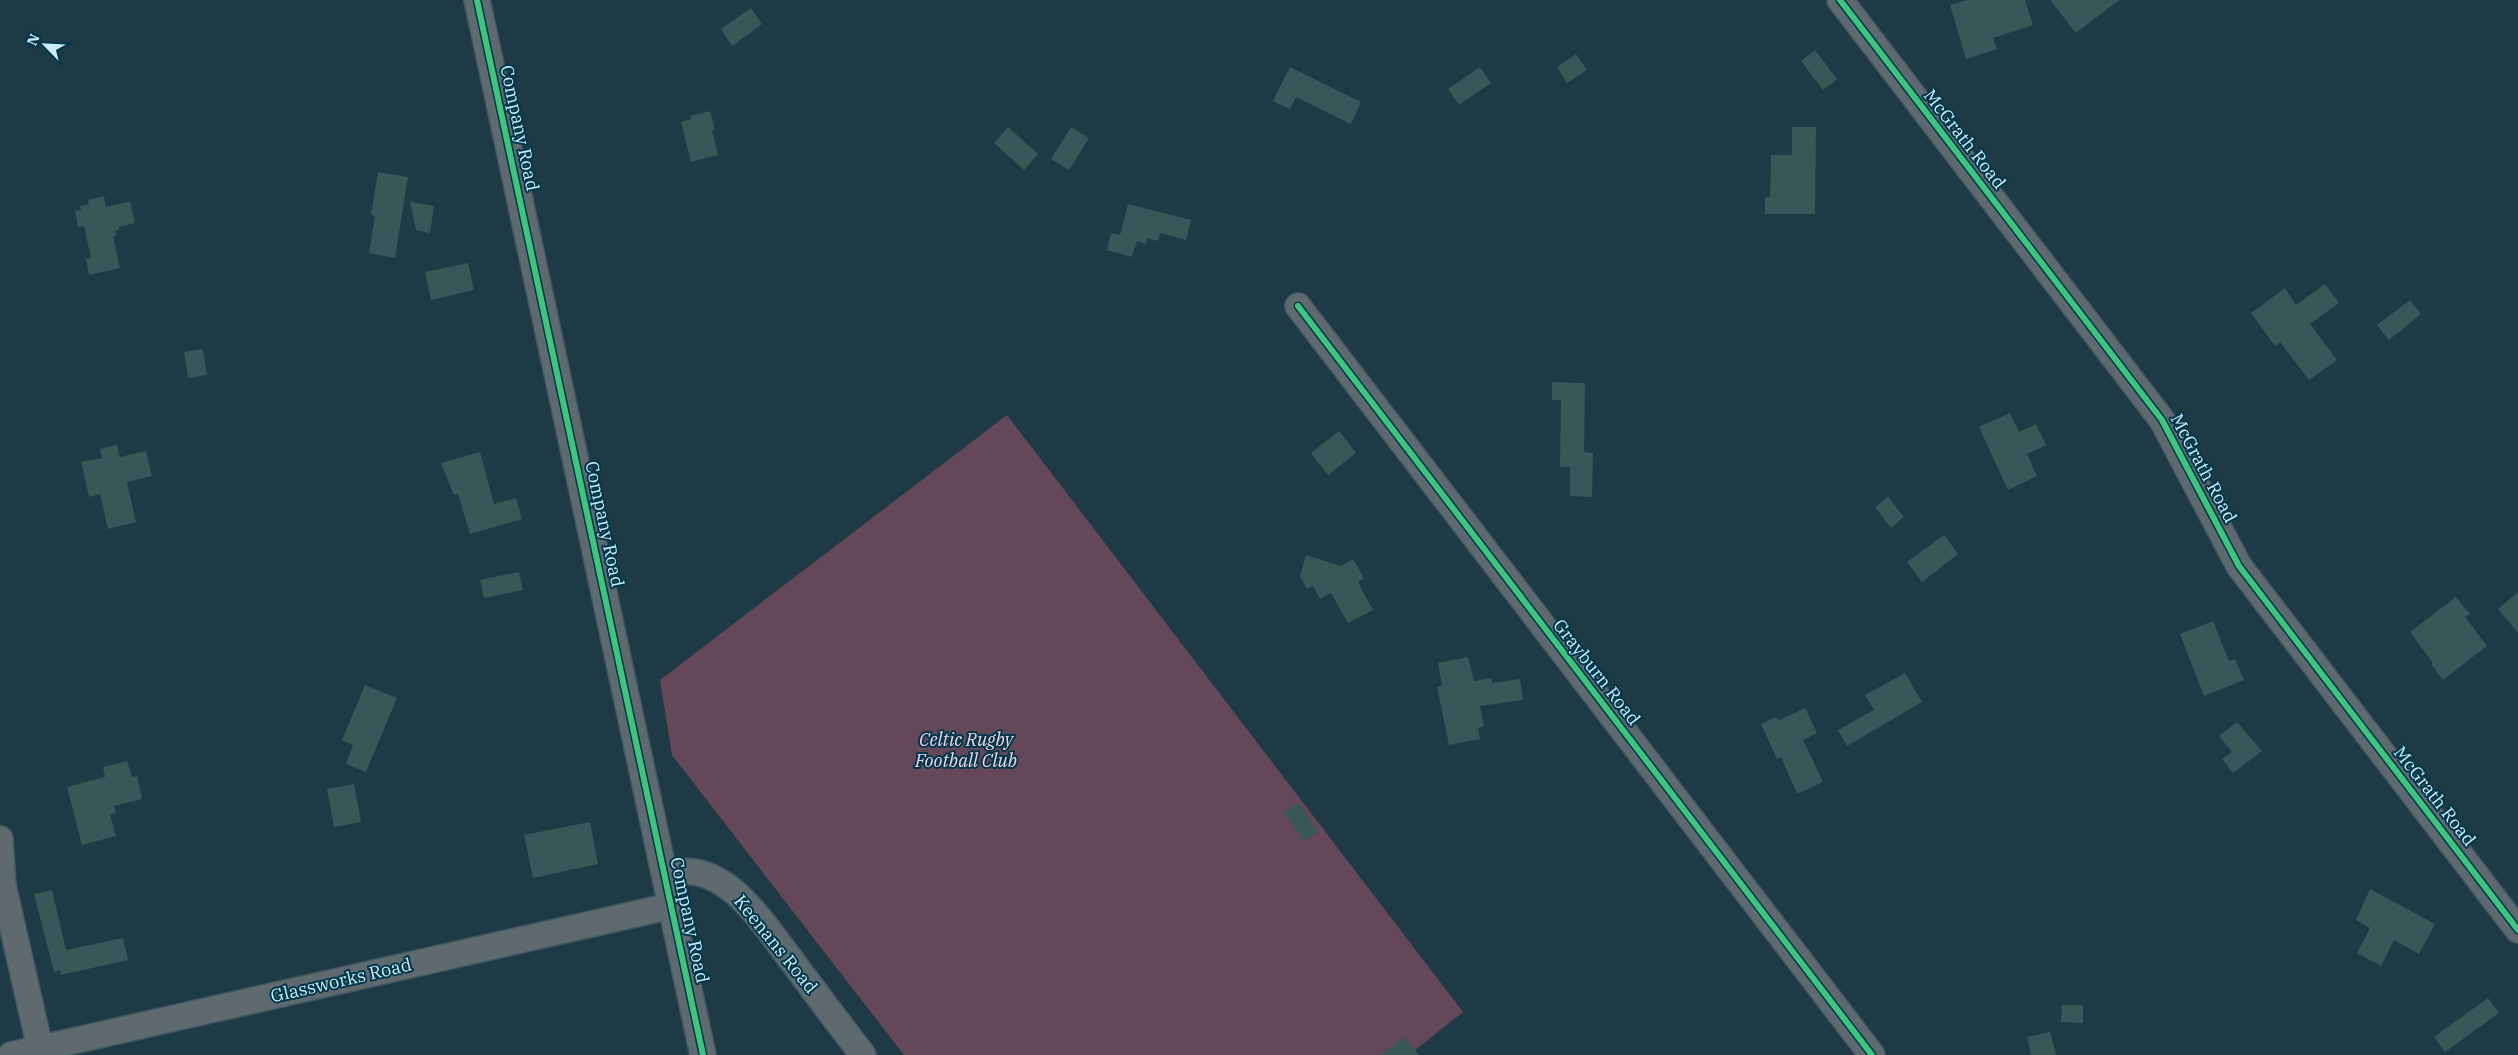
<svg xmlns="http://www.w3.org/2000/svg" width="2518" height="1055" viewBox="0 0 2518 1055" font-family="'IBM Plex Serif',serif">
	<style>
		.green { fill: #65475a }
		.building { fill: #395658 }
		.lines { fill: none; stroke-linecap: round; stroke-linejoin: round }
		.minor-casing { stroke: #405862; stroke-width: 28 }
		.minor { stroke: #5e6a6f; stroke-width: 25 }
		.cycleway-casing { stroke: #00384b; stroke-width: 9 }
		.cycleway { stroke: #40c37c; stroke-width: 6 }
		.labels { text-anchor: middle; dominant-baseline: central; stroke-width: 4; stroke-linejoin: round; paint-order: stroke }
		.street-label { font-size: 18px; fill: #cbebfa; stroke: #00384b }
		.park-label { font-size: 18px; font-style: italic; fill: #f8d3e5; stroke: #00384b }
	</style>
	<rect width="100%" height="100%" fill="#1e3a45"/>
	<polygon class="green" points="1007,415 1463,1012 1409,1055 904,1055 672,755 660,680"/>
	<g class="building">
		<polygon points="1967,0 2025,0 2033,25 1993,38 1997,49 1966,59 1950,5"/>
		<polygon points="2050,0 2119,0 2076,33"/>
		<polygon points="751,8 762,24 732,46 721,29"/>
		<polygon points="1815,50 1837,79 1823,90 1801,61"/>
		<polygon points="1576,54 1587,70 1567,83 1557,67"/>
		<polygon points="1290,67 1361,102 1351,124 1296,97 1290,109 1273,101"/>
		<polygon points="1480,67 1491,83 1459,105 1448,89"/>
		<polygon points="710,111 715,130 712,131 718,155 691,162 681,122 691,119 690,116"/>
		<polygon points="1008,127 1038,154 1024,170 994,143"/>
		<polygon points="1071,127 1089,138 1069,170 1051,159"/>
		<polygon points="1792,127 1816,127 1815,214 1765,214 1765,197 1770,197 1771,155 1792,155"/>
		<polygon points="378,172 408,177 395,258 369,253 375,216 371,215"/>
		<polygon points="104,196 106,207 130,201 135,223 119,227 119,230 115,231 116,236 113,236 120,268 89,275 86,259 91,258 84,226 78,227 75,211 81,210 80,206 89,204 88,200"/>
		<polygon points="410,202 434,206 430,233 416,230"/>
		<polygon points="1128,204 1191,220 1186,240 1160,233 1158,241 1147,238 1146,244 1137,241 1132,257 1107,250 1111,233 1120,235"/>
		<polygon points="468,263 474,290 431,300 425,272"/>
		<polygon points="2325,284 2339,303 2310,324 2337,360 2309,380 2280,342 2275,346 2251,313 2285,288 2296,305"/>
		<polygon points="2410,300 2421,314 2389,340 2377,325"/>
		<polygon points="203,349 207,375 188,378 184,352"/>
		<polygon points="1552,382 1585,383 1584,452 1593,453 1592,497 1570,496 1570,467 1560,467 1561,400 1552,400"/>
		<polygon points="2010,413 2019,432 2036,424 2046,445 2027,454 2037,476 2008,490 1979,427"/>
		<polygon points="1339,431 1356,453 1328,475 1311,453"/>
		<polygon points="117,445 120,457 146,451 152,476 127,482 136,522 108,529 100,494 89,497 81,462 102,458 100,449"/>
		<polygon points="480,452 494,504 516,498 522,519 470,534 458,494 454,495 441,463"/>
		<polygon points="1888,497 1904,517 1891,528 1875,507"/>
		<polygon points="1944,535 1958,554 1922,582 1907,562"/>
		<polygon points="1306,555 1341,566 1353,559 1364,578 1358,582 1373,610 1348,623 1331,593 1320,599 1313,586 1307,589 1300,576"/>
		<polygon points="519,572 523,590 484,598 480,580"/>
		<polygon points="2518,592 2518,633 2498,609"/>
		<polygon points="2456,597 2470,614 2465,617 2487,646 2443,680 2431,664 2433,663 2410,632"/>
		<polygon points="2213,621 2229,661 2235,659 2244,680 2204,696 2180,634"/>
		<polygon points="1468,657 1474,681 1491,678 1492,683 1520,679 1523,700 1480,706 1484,726 1478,728 1480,739 1449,745 1437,687 1442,685 1438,663"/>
		<polygon points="1905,673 1922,702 1847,746 1838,730 1874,710 1865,695"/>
		<polygon points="365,685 397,698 366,772 346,764 353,745 342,740"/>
		<polygon points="1805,708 1817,733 1803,740 1823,782 1797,794 1781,757 1777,759 1761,724 1776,717 1778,721"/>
		<polygon points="2237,722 2262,751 2233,773 2222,759 2232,752 2219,736"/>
		<polygon points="127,761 132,777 137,776 142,799 114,806 116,813 110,815 116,836 82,845 67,787 105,777 103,767"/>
		<polygon points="354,784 361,822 334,827 327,789"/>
		<polygon points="1299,803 1318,832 1304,841 1284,812"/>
		<polygon points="590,822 598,864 533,878 524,835"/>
		<polygon points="2370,889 2435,924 2419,954 2394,940 2381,966 2357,953 2370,928 2356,920"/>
		<polygon points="52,890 66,950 123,938 128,960 61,975 60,970 54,972 34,894"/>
		<polygon points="2488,998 2499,1013 2445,1052 2434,1037"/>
		<polygon points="2062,1005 2083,1005 2083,1023 2061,1022"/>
		<polygon points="2050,1032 2056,1055 2031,1055 2027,1037"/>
		<polygon points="1404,1037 1419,1055 1381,1055"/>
	</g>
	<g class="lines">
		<defs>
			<g id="minor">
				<polyline points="477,0 703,1055"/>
				<polyline points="1840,0 2162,420 2239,566 2518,930"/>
				<polyline points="1298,306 1872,1055"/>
				<polyline points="0,839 3,885 40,1048"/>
				<path d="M666 875C683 869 701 871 717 880 746 895 772 935 792 961 815 992 839 1024 863 1055"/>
				<polyline points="11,1055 671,906"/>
			</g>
		</defs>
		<use href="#minor" class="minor-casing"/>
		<use href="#minor" class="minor"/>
		<defs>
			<g id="cycleway">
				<polyline points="477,0 703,1055"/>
				<polyline points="1840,0 2162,420 2239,566 2518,930"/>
				<polyline points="1298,306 1872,1055"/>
			</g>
		</defs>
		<use href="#cycleway" class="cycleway-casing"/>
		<use href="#cycleway" class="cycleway"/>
	</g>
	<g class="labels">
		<g class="street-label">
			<text transform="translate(520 128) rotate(78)">Company Road</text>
			<text transform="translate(1965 139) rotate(52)">McGrath Road</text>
			<text transform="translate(2204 468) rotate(62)">McGrath Road</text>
			<text transform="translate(605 524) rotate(78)">Company Road</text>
			<text transform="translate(1597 672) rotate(52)">Grayburn Road</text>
			<text transform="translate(2435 796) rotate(52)">McGrath Road</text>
			<text transform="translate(690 920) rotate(78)">Company Road</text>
			<text transform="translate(776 944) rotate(51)">Keenans Road</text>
			<text transform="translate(341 980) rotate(-13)">Glassworks Road</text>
		</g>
		<g class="park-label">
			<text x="966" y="739">Celtic Rugby<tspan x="966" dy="21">Football Club</tspan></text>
		</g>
	</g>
	<g transform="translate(45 45) rotate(294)" stroke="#00384b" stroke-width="4" paint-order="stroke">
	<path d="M0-4L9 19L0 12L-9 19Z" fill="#cbebfa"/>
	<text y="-8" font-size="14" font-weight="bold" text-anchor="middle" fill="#cbebfa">N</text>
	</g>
</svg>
